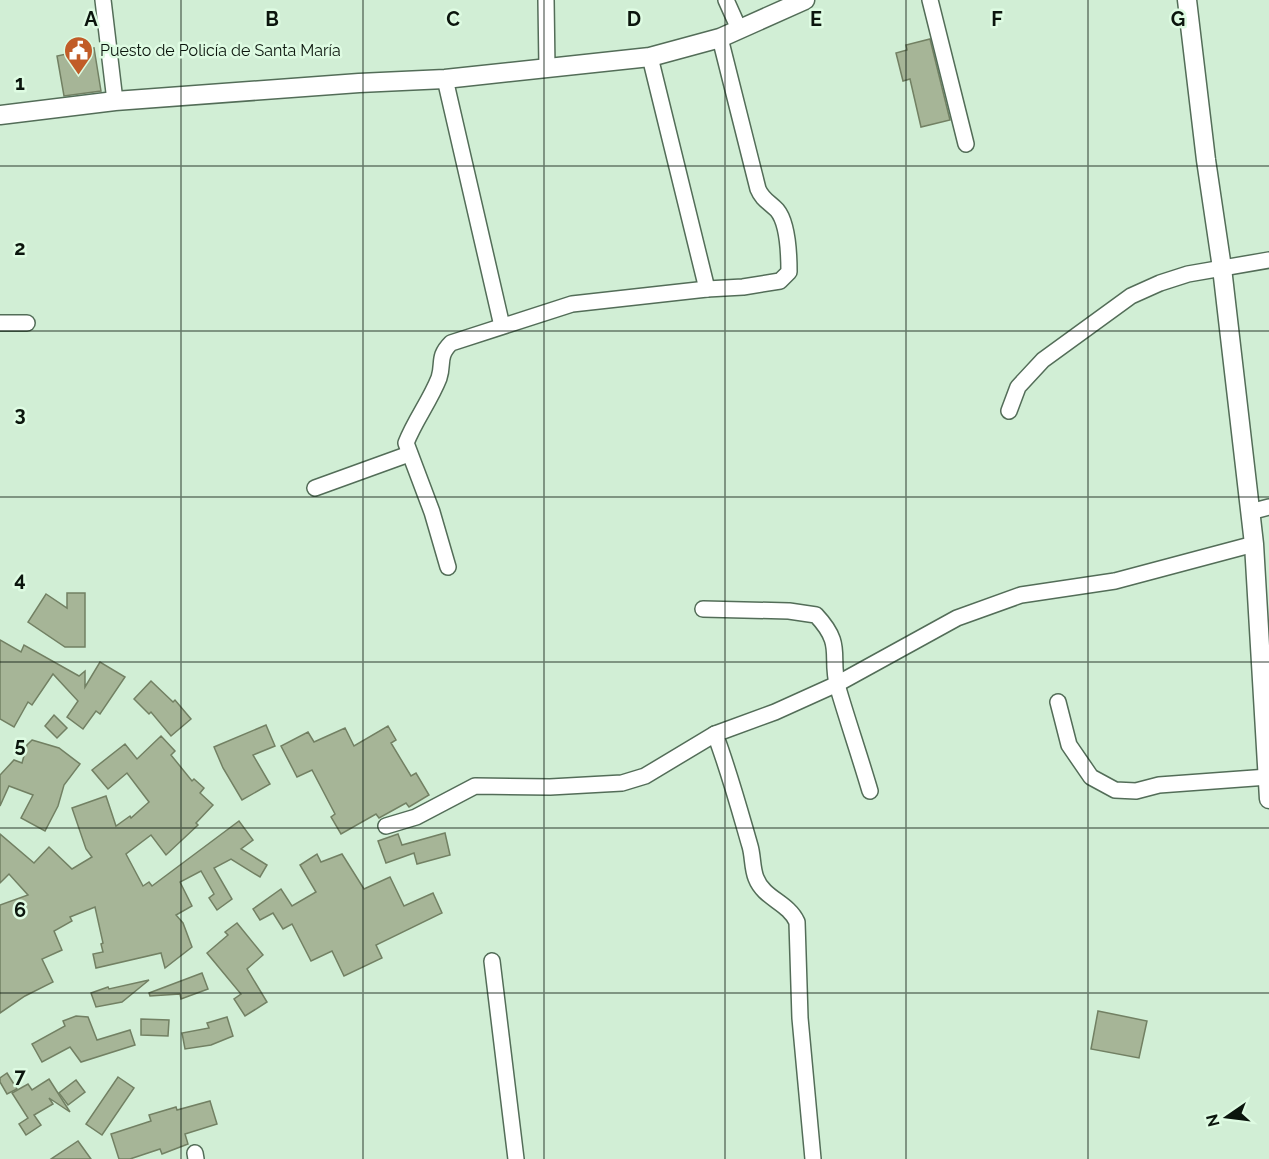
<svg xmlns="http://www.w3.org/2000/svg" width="1269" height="1159" viewBox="0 0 1269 1159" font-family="Raleway,sans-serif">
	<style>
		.building { fill: #a6b597; stroke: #728063; stroke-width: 1.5 }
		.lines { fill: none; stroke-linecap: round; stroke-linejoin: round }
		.minor-casing { stroke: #536d58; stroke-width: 18 }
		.tertiary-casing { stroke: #536d58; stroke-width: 21 }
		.minor { stroke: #fff; stroke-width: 15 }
		.tertiary { stroke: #fff; stroke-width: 18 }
		.grid { fill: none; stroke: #0b150d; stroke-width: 1.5; stroke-opacity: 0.55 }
		.labels { text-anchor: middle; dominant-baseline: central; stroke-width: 5; stroke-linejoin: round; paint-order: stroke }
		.poi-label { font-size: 16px; fill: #0b150d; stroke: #defbe2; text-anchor: start }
		.grid-label { font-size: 20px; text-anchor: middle; font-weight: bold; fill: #0b150d; stroke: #defbe2; stroke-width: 5; stroke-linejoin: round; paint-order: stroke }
	</style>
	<rect width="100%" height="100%" fill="#d1eed5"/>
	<g class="building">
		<polygon points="930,39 950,120 921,127 910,79 903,81 896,53 907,50 906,45"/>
		<polygon points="94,48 101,91 64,96 57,56"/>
		<polygon points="67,593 85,593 85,647 65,647 28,622 46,594 67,608"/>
		<polygon points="0,640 21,652 24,645 79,676 85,671 85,687 100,662 125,677 100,714 96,711 83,729 67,717 78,701 53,674 32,705 28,702 14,727 0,719"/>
		<polygon points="151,681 173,702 175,700 191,719 171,736 151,712 149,714 134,699"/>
		<polygon points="54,715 67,728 57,738 45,726"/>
		<polygon points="266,725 275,746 253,755 270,784 242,800 223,768 214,747"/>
		<polygon points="388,726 396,740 391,743 411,776 416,773 429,795 409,807 406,803 379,818 376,814 341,834 331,817 335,814 312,770 297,777 281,746 308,732 314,742 345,728 354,746"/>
		<polygon points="161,736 175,751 171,755 192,781 194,779 204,788 200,793 213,805 196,823 198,825 166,855 151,835 126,854 143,886 149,882 152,886 239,821 253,840 241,849 267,865 260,877 231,859 214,868 232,899 217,910 209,898 214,894 201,871 180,882 192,906 176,915 183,923 192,947 165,968 161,953 96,968 93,954 103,952 101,944 103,943 95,907 70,917 72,921 54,931 62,950 42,959 53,982 25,996 0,1013 0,905 28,895 9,874 0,883 0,834 34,863 49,847 72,869 92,857 86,849 72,808 106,796 116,826 130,816 131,818 149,802 127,773 108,789 92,770 125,744 137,759"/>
		<polygon points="32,740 59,748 80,764 64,785 58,806 45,831 21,818 33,795 9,786 0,806 0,775 14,760 22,763 27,745"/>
		<polygon points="445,833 450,855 417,864 414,853 386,863 378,841 398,834 402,845"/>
		<polygon points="317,854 321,862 342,854 364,889 390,877 404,906 433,893 442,913 376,945 382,958 344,976 332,951 311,961 292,924 283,929 273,913 260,920 253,909 281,889 292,906 316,892 300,865"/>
		<polygon points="237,923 263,955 247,969 267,1002 245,1016 234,999 241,994 207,953 228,935 225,932"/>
		<polygon points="202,973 208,989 181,999 180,994 150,996 149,993"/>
		<polygon points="149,980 122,1002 96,1007 91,993 108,987 109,989"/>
		<polygon points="1098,1011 1147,1021 1139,1058 1091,1049"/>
		<polygon points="76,1016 88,1017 97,1040 130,1030 135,1045 81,1062 70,1047 42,1062 32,1044 65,1026 63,1021"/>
		<polygon points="227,1017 233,1036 211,1045 185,1049 182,1033 209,1028 207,1023"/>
		<polygon points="141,1019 169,1020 168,1036 141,1035"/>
		<polygon points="7,1073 17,1089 7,1094 0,1082 0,1078"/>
		<polygon points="118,1077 134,1088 102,1135 86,1124"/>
		<polygon points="49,1079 70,1112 49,1098 53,1104 34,1115 41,1125 26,1135 19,1124 28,1118 12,1093 28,1084 32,1090"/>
		<polygon points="76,1080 85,1092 68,1105 59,1093"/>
		<polygon points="210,1101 217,1124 185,1134 188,1144 162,1154 160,1149 130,1159 119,1159 111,1134 151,1121 149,1115 176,1107 177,1110"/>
		<polygon points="78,1141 91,1159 51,1159"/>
	</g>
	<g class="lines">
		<defs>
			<g id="minor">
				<polyline points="103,0 115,101"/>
				<polyline points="546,0 547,68"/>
				<polyline points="726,0 739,29"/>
				<polyline points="930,0 966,144"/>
				<polyline points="650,57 707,289"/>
				<polyline points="445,79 502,326"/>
				<polyline points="0,323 27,323"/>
				<polyline points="1009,411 1018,387 1043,360 1131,296 1160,283 1188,274 1269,260"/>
				<polyline points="315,488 409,454"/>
				<polyline points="1250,512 1269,507"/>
				<path d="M448 567 432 512 406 443C415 420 430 401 439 378 444 363 437 357 451 343L572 304 707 289 743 287 780 281 789 272C789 255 788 223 777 210 769 202 762 199 758 189L720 38"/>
				<path d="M703 609 789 611 816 615C845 646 829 655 838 688 848 722 860 757 870 791"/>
				<polyline points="1058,702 1069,745 1091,777 1115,790 1136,791 1159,785 1268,777"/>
				<path d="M715 734C729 771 739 808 750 846 753 856 752 868 756 878 764 899 788 902 797 922L800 1018 813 1159"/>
				<polyline points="386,826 416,817 475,786 550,787 622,783 645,776 715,734 775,712 837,684 957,618 1021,595 1115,581 1254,544"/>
				<polyline points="492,961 516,1159"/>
				<polyline points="195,1153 196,1159"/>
			</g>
			<g id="tertiary">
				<polyline points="1187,0 1206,160 1222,268 1254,544 1269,799"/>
				<polyline points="0,115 115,101 359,83 445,79 650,57 720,38 805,0"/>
			</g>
		</defs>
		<use href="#minor" class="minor-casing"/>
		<use href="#tertiary" class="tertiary-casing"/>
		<use href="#minor" class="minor"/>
		<use href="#tertiary" class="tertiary"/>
	</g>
	<path class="grid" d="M181 0V1159M363 0V1159M544 0V1159M725 0V1159M906 0V1159M1088 0V1159M0 166H1269M0 331H1269M0 497H1269M0 662H1269M0 828H1269M0 993H1269"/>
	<defs>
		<symbol id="civic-pin" viewBox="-11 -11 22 30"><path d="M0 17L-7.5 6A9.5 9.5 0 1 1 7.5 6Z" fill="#c15c28" stroke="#defbe2"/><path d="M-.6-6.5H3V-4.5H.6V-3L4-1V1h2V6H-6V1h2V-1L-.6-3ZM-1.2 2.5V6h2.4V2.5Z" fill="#fff"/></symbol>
	</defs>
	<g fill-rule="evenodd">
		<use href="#civic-pin" x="62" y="34" width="33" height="45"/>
	</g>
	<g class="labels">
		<g class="poi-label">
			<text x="100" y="50">Puesto de Policía de Santa María</text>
		</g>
	</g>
	<g class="grid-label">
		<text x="91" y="26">A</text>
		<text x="272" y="26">B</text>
		<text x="453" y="26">C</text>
		<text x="634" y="26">D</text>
		<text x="816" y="26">E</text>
		<text x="997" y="26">F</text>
		<text x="1178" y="26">G</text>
		<text x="20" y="90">1</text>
		<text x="20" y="255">2</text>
		<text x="20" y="421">3</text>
		<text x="20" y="586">4</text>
		<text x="20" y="752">5</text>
		<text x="20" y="917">6</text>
		<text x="20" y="1083">7</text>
	</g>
	<g transform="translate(1227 1117) rotate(256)" stroke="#defbe2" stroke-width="4.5" paint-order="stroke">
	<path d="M0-4.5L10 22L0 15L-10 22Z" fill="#0b150d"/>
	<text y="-9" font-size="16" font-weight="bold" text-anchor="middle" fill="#0b150d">N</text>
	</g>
</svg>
